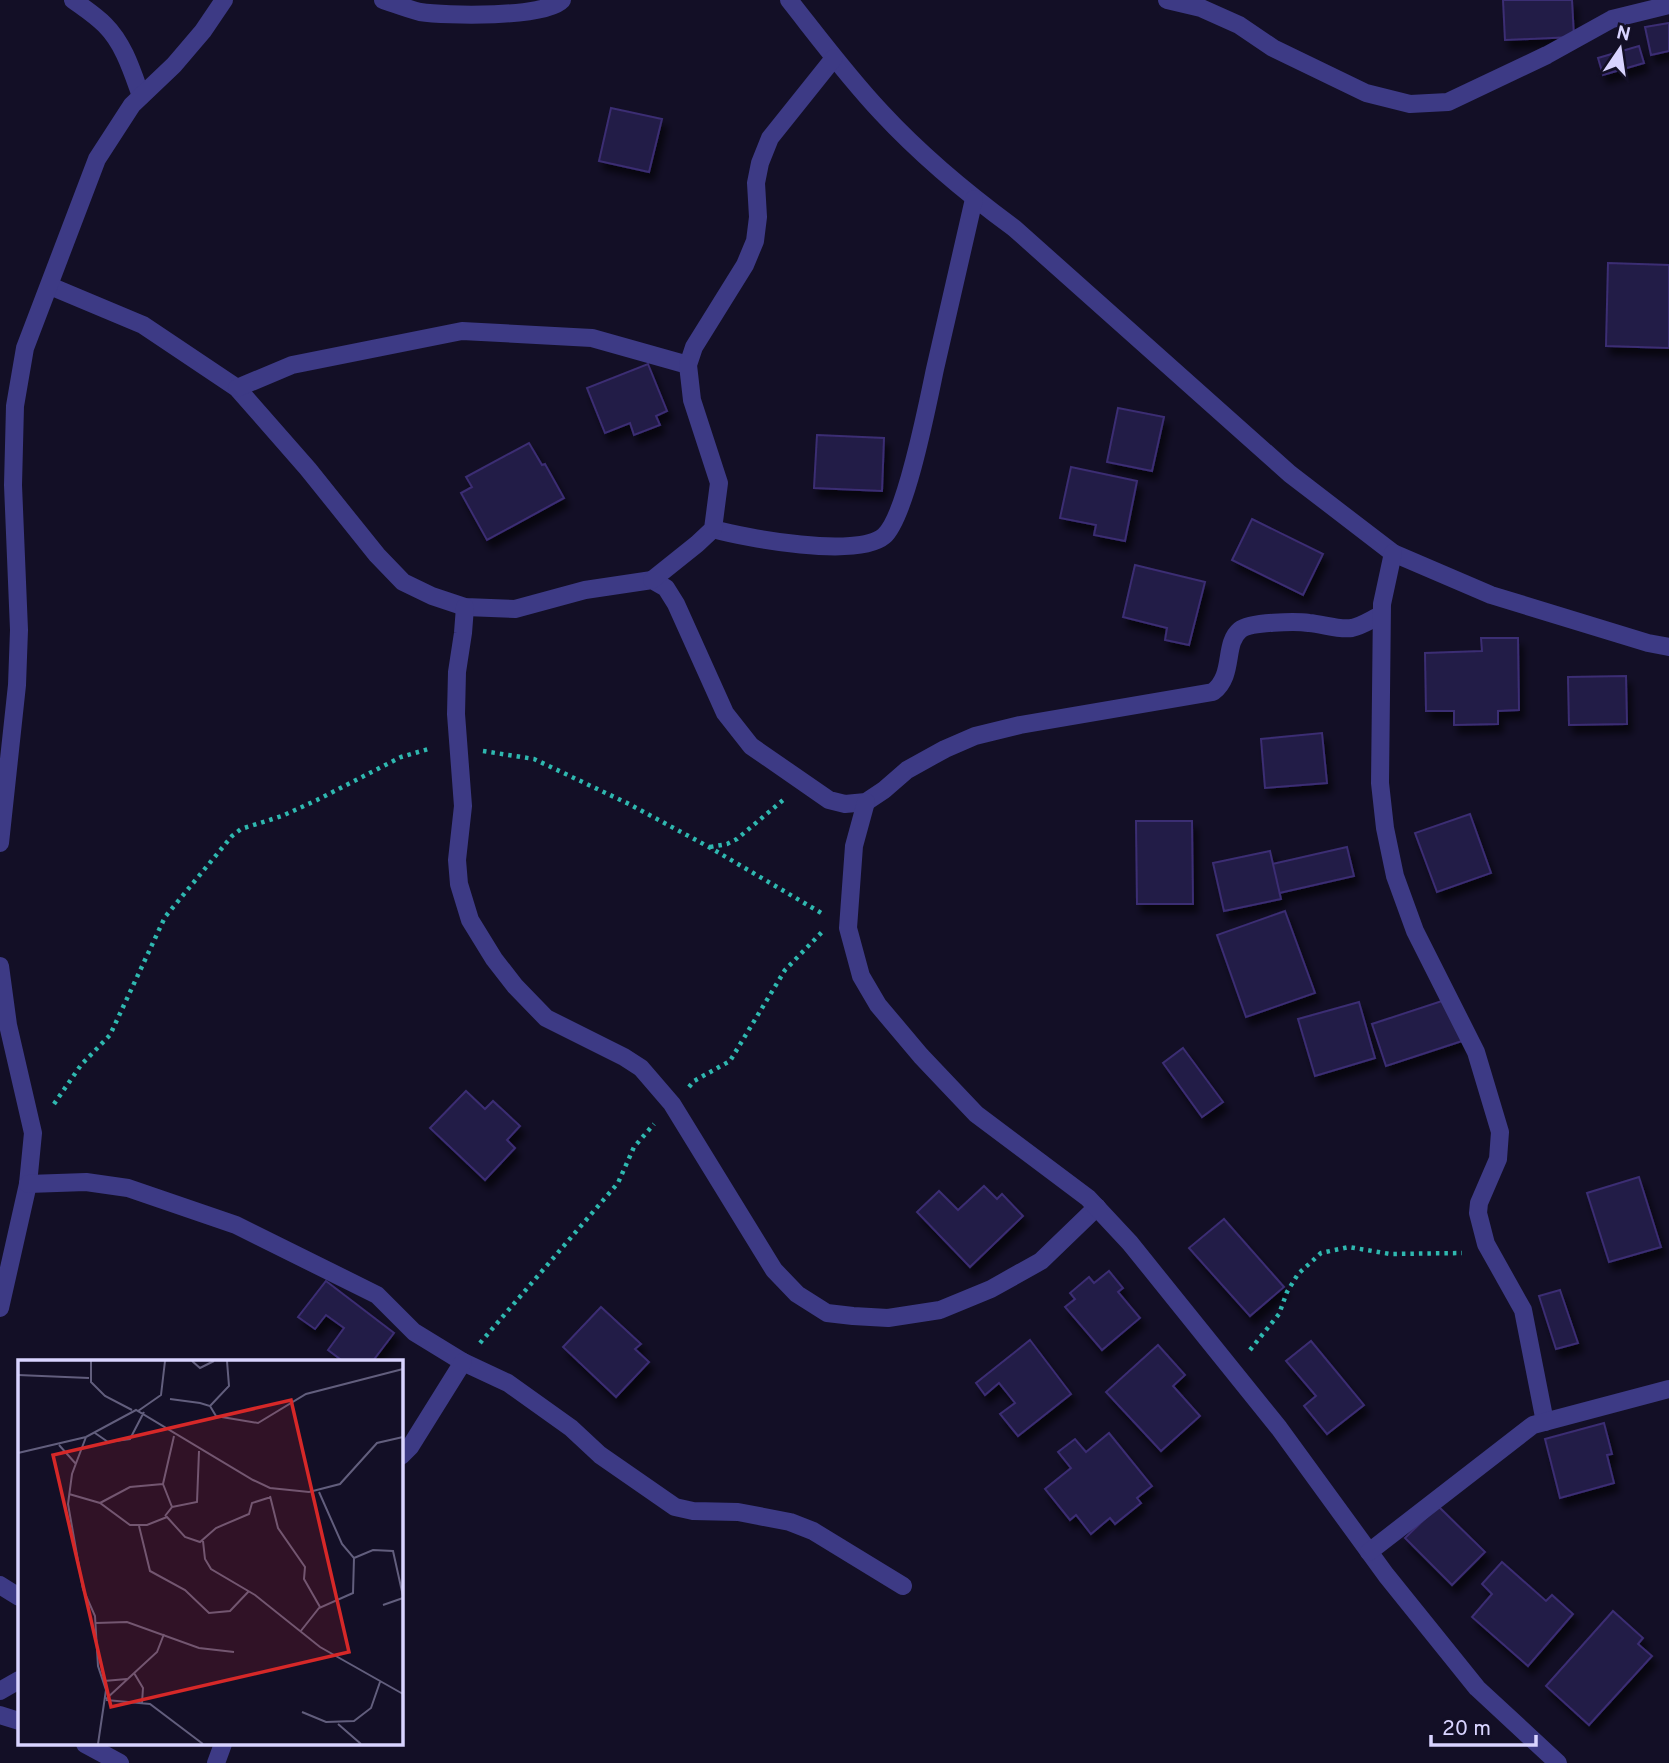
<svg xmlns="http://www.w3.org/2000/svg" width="1669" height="1763" viewBox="0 0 1669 1763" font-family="Overpass,sans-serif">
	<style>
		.building { fill: #241b47; stroke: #3b2d73; stroke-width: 2; filter: url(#shadow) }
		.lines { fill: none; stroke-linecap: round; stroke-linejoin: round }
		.path { stroke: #2fb8b0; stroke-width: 4.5; stroke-dasharray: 3.5 5; stroke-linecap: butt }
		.street { stroke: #3d3a85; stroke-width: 18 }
		.inset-road { fill: none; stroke: #625e7d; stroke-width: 2 }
		.view { fill: #d62828; fill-opacity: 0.15; stroke: #d62828; stroke-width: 3.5 }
		.inset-edge { fill: none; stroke: #d9d4ff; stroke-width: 3.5 }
	</style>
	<defs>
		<filter id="shadow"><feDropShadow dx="4.5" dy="8" stdDeviation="3.5" flood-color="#0009"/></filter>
	</defs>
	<rect width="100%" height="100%" fill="#130f26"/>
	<g class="building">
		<polygon points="1503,0 1572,0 1574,37 1505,40"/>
		<polygon points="1669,23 1669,51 1651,55 1645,27"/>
		<polygon points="1639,46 1644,63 1603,75 1598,58"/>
		<polygon points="611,108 662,119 649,172 599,161"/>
		<polygon points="1608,263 1669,265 1669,348 1606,346"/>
		<polygon points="648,364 667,411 656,416 660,425 634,435 630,423 605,433 587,388"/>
		<polygon points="1118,408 1164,417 1152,471 1107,462"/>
		<polygon points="817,435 884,438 882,491 814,488"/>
		<polygon points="529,443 542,465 545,464 564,498 487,540 461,493 472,487 466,477"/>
		<polygon points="1071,467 1137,481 1125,541 1094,535 1096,525 1060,518"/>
		<polygon points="1252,519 1323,554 1303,595 1232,560"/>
		<polygon points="1135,565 1205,582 1189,645 1165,640 1167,628 1123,617"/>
		<polygon points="1481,638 1518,638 1519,710 1498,711 1498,724 1454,725 1454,711 1426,711 1425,653 1482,651"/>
		<polygon points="1626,676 1627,724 1569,725 1568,677"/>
		<polygon points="1322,733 1327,783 1265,788 1261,739"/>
		<polygon points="1470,814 1491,873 1437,892 1415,833"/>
		<polygon points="1136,821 1192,821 1193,904 1137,904"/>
		<polygon points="1347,847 1354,876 1275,894 1268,865"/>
		<polygon points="1270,851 1281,899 1224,911 1213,863"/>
		<polygon points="1285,911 1315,993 1246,1017 1217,935"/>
		<polygon points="1448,999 1462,1041 1386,1066 1372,1024"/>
		<polygon points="1359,1002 1375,1058 1315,1076 1298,1019"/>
		<polygon points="1183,1048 1223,1102 1202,1117 1163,1063"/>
		<polygon points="466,1091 485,1109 493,1101 520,1126 507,1140 515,1148 485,1180 430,1128"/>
		<polygon points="1639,1177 1661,1247 1609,1262 1587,1193"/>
		<polygon points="984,1186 997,1199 1002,1194 1023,1216 970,1267 917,1212 939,1191 958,1210"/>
		<polygon points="1224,1219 1284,1287 1250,1316 1189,1248"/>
		<polygon points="1109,1271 1123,1288 1118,1292 1140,1318 1102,1350 1065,1307 1075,1299 1070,1293 1089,1277 1094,1283"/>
		<polygon points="326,1281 394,1333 372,1362 344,1362 328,1350 344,1328 326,1315 315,1329 298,1317"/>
		<polygon points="1560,1290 1578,1343 1556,1349 1539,1296"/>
		<polygon points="601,1307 641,1344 635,1349 649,1362 616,1397 563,1347"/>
		<polygon points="1030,1340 1071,1394 1018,1436 1000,1414 1015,1403 999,1383 985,1395 976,1383"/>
		<polygon points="1311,1341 1364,1405 1327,1434 1304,1406 1316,1396 1286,1361"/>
		<polygon points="1158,1345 1185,1375 1173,1386 1200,1416 1161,1451 1106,1392"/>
		<polygon points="1604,1423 1612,1454 1607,1455 1614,1483 1560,1498 1545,1439"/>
		<polygon points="1109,1433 1152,1486 1137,1498 1141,1503 1115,1524 1110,1518 1091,1534 1076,1515 1070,1520 1045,1489 1071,1468 1058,1452 1075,1439 1086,1452"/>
		<polygon points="1438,1506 1485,1552 1452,1585 1405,1538"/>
		<polygon points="1502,1562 1546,1601 1552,1595 1573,1614 1528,1666 1472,1617 1492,1594 1482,1584"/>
		<polygon points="1613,1611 1643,1638 1638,1644 1652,1656 1589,1725 1546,1686"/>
	</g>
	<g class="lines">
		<g class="path">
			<polyline points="483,751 534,759 629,804 709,847 823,914"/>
			<polyline points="710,847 727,844 737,839 783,800"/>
			<polyline points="689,1087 694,1081 730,1061 785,970 822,932"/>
			<polyline points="54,1104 81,1065 110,1035 165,917 232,836 241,829 282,816 317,800 401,757 432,748"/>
			<polyline points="480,1343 618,1183 634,1147 654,1124"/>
			<polyline points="1250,1350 1279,1314 1287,1292 1298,1274 1321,1253 1349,1247 1390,1254 1462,1253"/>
		</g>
		<g class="street">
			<path d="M73 0C84 8 95 15 105 25 124 44 132 71 141 96"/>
			<path d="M383 0C395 4 408 9 420 12 445 16 546 18 562 0"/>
			<path d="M789 0C819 38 848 77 881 112 919 153 969 195 1014 228L1290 474 1393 553 1491 595 1648 643 1669 647"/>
			<polyline points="1167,0 1201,8 1239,25 1273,48 1366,93 1410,104 1448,102 1547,55 1612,19 1669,5"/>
			<path d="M50 286 143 325 237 388 308 469 377 555 403 582 432 596 465 607 515 609 585 590 652 580 666 588 676 604 725 713 751 746 829 800 845 804 866 802 884 790 907 770 945 749 975 736 1020 725 1213 692C1235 675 1223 644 1240 630 1250 622 1296 621 1309 623 1323 624 1338 630 1352 628 1362 626 1372 619 1381 615"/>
			<polyline points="237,388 292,365 462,331 592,338 688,365"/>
			<path d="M713 529C746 538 857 559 884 536 906 517 928 402 935 369 948 312 961 256 974 199"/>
			<polyline points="1393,553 1382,604 1380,783 1385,828 1395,876 1415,931 1476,1052 1500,1132 1498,1159 1479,1203 1478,1213 1486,1244 1523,1310 1545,1422"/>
			<polyline points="652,580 697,544 713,529 719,483 692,400 688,365 694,347 745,265 755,241 758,217 756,183 760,163 770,138 834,58"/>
			<polyline points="465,607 463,633 457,672 456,714 463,806 457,860 459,884 470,920 494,959 515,986 546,1018 624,1057 641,1068 672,1104 774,1270 797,1294 827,1313 853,1316 888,1318 940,1310 991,1289 1041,1261 1097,1207"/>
			<polyline points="866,802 854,846 848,928 861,976 878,1005 921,1056 976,1114 1088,1198 1130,1243 1279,1428 1386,1575 1477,1688 1558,1763"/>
			<polyline points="0,843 17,685 19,630 13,485 15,406 25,348 97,159 132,105 174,65 203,31 224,0"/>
			<polyline points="0,966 8,1025 33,1133 28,1184 0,1308"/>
			<polyline points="28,1184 86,1182 128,1188 236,1225 377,1295 414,1332 463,1362 508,1383 571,1428 600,1455 675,1507 693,1511 738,1512 790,1522 813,1531 903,1586"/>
			<polyline points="401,1456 410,1447 463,1362"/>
			<polyline points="1369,1552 1533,1425 1669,1389"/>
			<polyline points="0,1585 19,1597"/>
			<polyline points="0,1691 19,1680"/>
			<polyline points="0,1715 19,1721"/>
			<polyline points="85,1744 120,1763"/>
			<polyline points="216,1763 223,1744"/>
		</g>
	</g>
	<g transform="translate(18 1360)">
		<rect width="385" height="385" fill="#130f26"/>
		<path class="inset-road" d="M73 1V22L87 36 114 50M174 1 182 8 196 1M0 15 71 18M152 39 182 43 192 46 198 56 240 63 288 34 385 9M192 46 211 26 209 1M120 51 143 35 147 1M77 73 90 82 112 79 126 52M68 77 54 114 50 144 65 229 77 256 80 306 88 330 80 384M41 85 58 104M0 93 68 77 118 50 235 120 252 128 291 132 322 124 359 83 385 77M51 134 82 143 112 165H129L149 157 167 177 182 182 198 168 231 154 234 143 253 137M252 136 260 168 287 207 286 219 302 247M82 143 112 127 145 124M154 147 179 142 181 91M147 156 154 147 145 124 156 76M121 166 132 211 167 230 191 253 212 251 231 231M185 181 187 199 193 209 237 235 302 287 385 334M336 198 355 190 375 191 385 236M365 245 385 238M78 263 109 262 181 288 216 292M282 272 301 248 335 233 336 198 324 184 301 132M116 313 125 328 124 343M86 321 109 319M88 339 139 292 146 274M88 340 132 344 185 384M284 352 308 362 336 361 353 348 362 322M320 364 343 384"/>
		<path class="view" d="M273 40 331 292 93 347 35 95Z"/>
		<rect width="385" height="385" class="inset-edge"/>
	</g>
	<g transform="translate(1620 49) rotate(13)" stroke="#130f26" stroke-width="5" paint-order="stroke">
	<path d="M0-5L12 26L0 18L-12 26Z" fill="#d9d4ff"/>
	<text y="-10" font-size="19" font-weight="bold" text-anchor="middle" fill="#d9d4ff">N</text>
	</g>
	<path d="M1431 1735v10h105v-10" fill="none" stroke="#d9d4ff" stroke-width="3.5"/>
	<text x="1442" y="1735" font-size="21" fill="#d9d4ff" stroke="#130f26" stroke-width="5" paint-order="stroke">20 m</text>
</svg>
